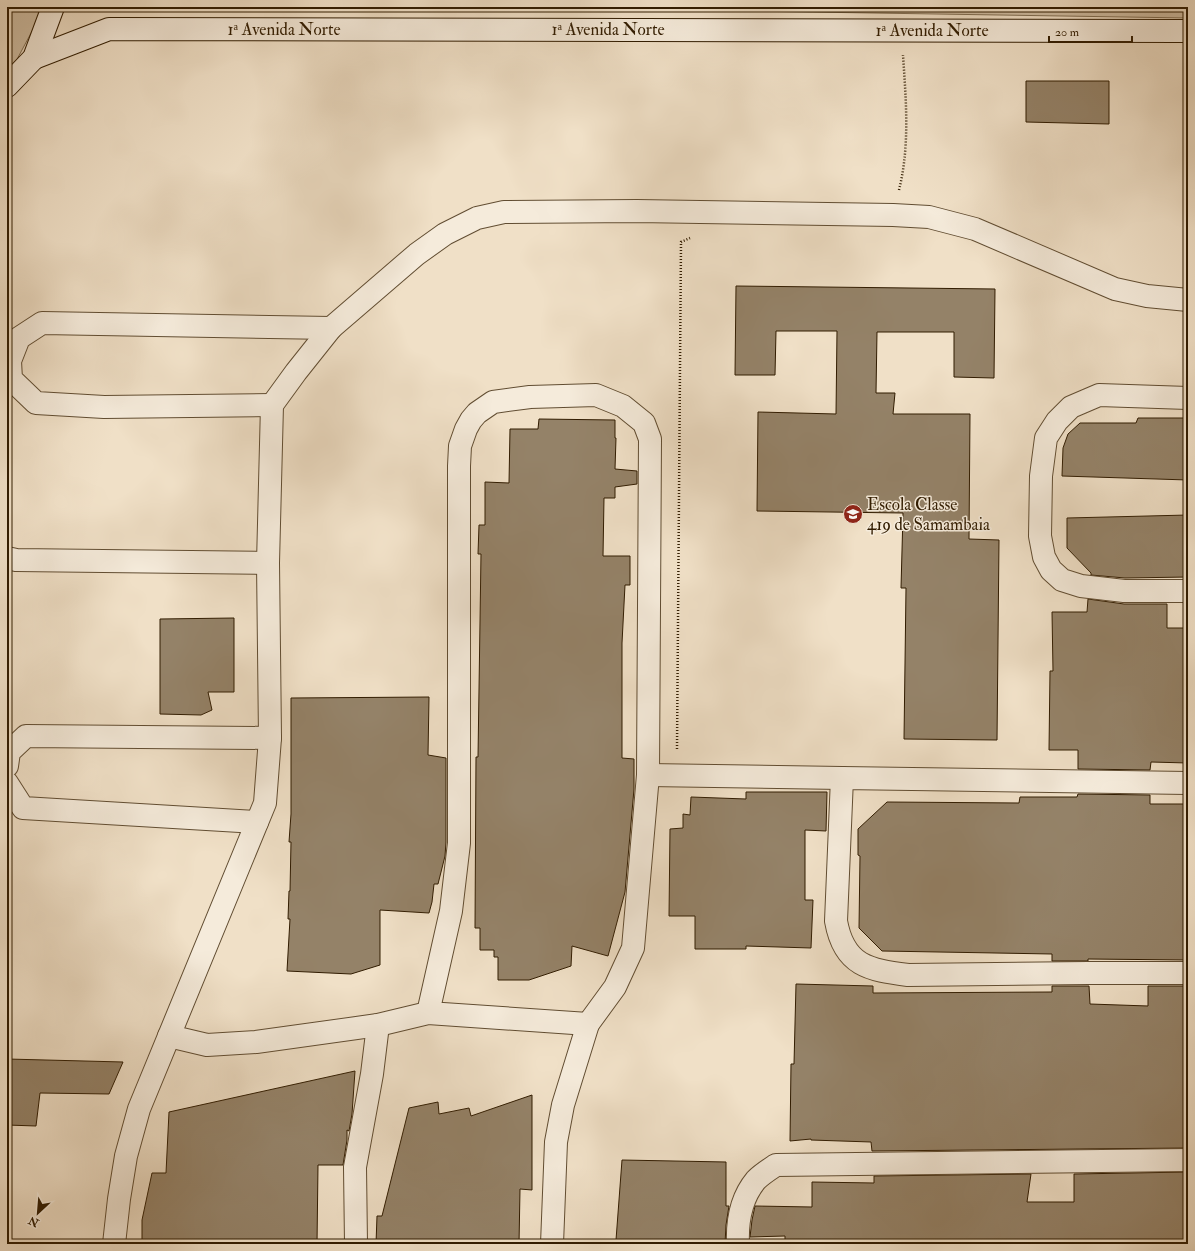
<svg xmlns="http://www.w3.org/2000/svg" width="1195" height="1251" viewBox="0 0 1195 1251" font-family="'IM FELL Double Pica',serif">
	<style>
		.green { fill: #d0bfa5; stroke: #806e53 }
		.building { fill: #948268; stroke: #311c01 }
		.lines { fill: none; stroke-linecap: round; stroke-linejoin: round }
		.minor-casing { stroke: #614d32; stroke-width: 24 }
		.secondary-casing { stroke: #311c01; stroke-width: 24 }
		.path { stroke: #311c01; stroke-width: 2.5; stroke-dasharray: 1 2; stroke-linecap: butt }
		.minor { stroke: #f5ebdb; stroke-width: 22 }
		.secondary { stroke: #f5ebdb; stroke-width: 22 }
		.labels { text-anchor: middle; dominant-baseline: central; stroke-width: 3; stroke-linejoin: round; paint-order: stroke }
		.street-label { font-size: 17px; fill: #311c01; stroke: #f5ebdb }
		.poi-label { font-size: 17px; fill: #311c01; stroke: #f5ebdb; text-anchor: start }
	</style>
	<rect width="100%" height="100%" fill="#f0e0c7"/>
	<filter id="stains"><feTurbulence type="fractalNoise" baseFrequency=".005" numOctaves="4"/><feColorMatrix values="0 0 0 0 .2 0 0 0 0 .09 0 0 0 0 .02 0 0 0 .5 -.17"/></filter>
	<radialGradient id="worn" r=".72"><stop offset=".6" stop-color="#630" stop-opacity="0"/><stop offset="1" stop-color="#630" stop-opacity=".3"/></radialGradient>
	<g class="green">
		<polygon points="7,7 45,7 15,63 7,70"/>
		<polygon points="493,7 1188,7 1188,18"/>
	</g>
	<g class="building">
		<polygon points="1026,81 1109,81 1109,124 1026,122"/>
		<polygon points="736,286 995,289 994,378 954,377 954,332 877,332 876,393 895,393 893,414 970,414 969,539 999,540 997,740 904,739 906,588 901,588 903,513 757,511 758,412 836,414 837,331 776,331 775,375 735,375"/>
		<polygon points="1138,418 1188,418 1188,480 1062,476 1063,448 1068,434 1080,423 1136,423"/>
		<polygon points="539,419 615,420 615,438 616,438 615,469 637,471 637,484 615,487 615,498 604,498 603,556 630,556 630,585 625,585 622,643 622,758 634,759 634,789 625,892 608,956 572,946 571,966 529,980 498,980 498,957 494,957 494,950 480,950 480,928 475,928 476,757 478,757 481,554 478,554 479,525 485,525 485,482 509,483 510,429 538,429"/>
		<polygon points="1188,515 1188,577 1125,578 1091,575 1091,573 1067,548 1067,518"/>
		<polygon points="1088,599 1124,604 1167,604 1167,628 1188,628 1188,763 1151,762 1150,770 1078,769 1078,750 1049,750 1050,671 1053,671 1052,612 1087,612"/>
		<polygon points="234,618 234,692 208,692 212,710 201,715 160,714 160,619"/>
		<polygon points="429,697 428,755 446,758 446,842 445,856 438,884 434,884 432,902 429,913 380,910 380,965 351,974 287,971 290,919 288,919 289,891 290,891 291,842 289,842 291,814 291,698"/>
		<polygon points="746,792 827,792 826,831 805,830 805,900 813,900 811,948 746,946 746,949 695,949 695,916 669,916 670,829 683,828 683,814 690,815 691,797 746,799"/>
		<polygon points="1078,794 1150,795 1150,804 1188,804 1188,960 1088,959 1088,961 1052,961 1052,954 882,951 859,928 860,856 858,855 858,829 887,802 1019,803 1020,797 1077,797"/>
		<polygon points="796,984 873,986 873,993 1052,992 1052,986 1089,986 1090,1004 1148,1006 1148,986 1188,986 1188,1148 872,1151 871,1142 811,1140 811,1139 790,1141 791,1064 794,1064"/>
		<polygon points="7,1059 123,1062 109,1094 40,1093 36,1126 7,1125"/>
		<polygon points="355,1071 352,1114 349,1131 347,1130 347,1140 343,1165 318,1165 317,1244 142,1244 142,1220 152,1173 166,1173 169,1112"/>
		<polygon points="532,1095 532,1190 520,1189 519,1244 376,1244 377,1216 382,1216 409,1108 438,1102 439,1114 469,1108 471,1116"/>
		<polygon points="622,1160 726,1162 726,1206 729,1206 726,1225 725,1244 619,1244 619,1240 616,1240"/>
		<polygon points="1188,1172 1188,1244 785,1244 785,1236 750,1237 752,1220 755,1206 812,1207 812,1182 874,1183 874,1176 1031,1174 1027,1202 1074,1202 1074,1174"/>
	</g>
	<g class="lines">
		<defs>
			<g id="minor">
				<polyline points="1188,398 1099,395 1071,407 1057,421 1046,438 1041,476 1040,536 1044,557 1051,570 1062,580 1081,586 1124,591 1188,591"/>
				<polyline points="272,405 104,407 36,403 11,379 10,361 19,338 42,323 331,328"/>
				<polyline points="7,558 16,560 268,563"/>
				<polyline points="7,766 9,752 26,736 270,738"/>
				<polyline points="648,775 842,778"/>
				<polyline points="7,783 23,808 257,822"/>
				<path d="M1188 783 842 778 836 921C844 966 869 970 908 975L1089 973H1188"/>
				<polyline points="169,1036 207,1045 256,1042 378,1025 428,1013 588,1024 615,987 633,948 648,775 650,439 644,423 623,406 596,395 530,397 493,402 477,413 471,420 466,429 460,446 459,466 459,843 451,911 428,1013"/>
				<polyline points="114,1244 119,1199 126,1156 139,1109 265,803 270,738 268,563 272,405 296,372 331,328 417,254 445,234 477,218 504,212 637,211 893,215 929,217 975,229 1115,289 1147,296 1188,300"/>
				<polyline points="356,1244 355,1167 372,1074 378,1025"/>
				<polyline points="552,1244 556,1142 563,1105 588,1024"/>
				<path d="M738 1244C737 1221 741 1198 756 1180 762 1174 770 1169 776 1165L1188 1160"/>
			</g>
			<g id="secondary">
				<polyline points="34,58 109,29 1188,31"/>
				<polyline points="7,86 34,58 53,7"/>
			</g>
		</defs>
		<use href="#minor" class="minor-casing"/>
		<use href="#secondary" class="secondary-casing"/>
		<g class="path">
			<path d="M899 190C910 146 906 100 903 55"/>
			<polyline points="677,749 681,242 690,238"/>
		</g>
		<use href="#minor" class="minor"/>
		<use href="#secondary" class="secondary"/>
	</g>
	<defs>
		<symbol id="school-disc" viewBox="-11 -11 22 22"><circle r="9.5" fill="#8f2418" stroke="#f5ebdb"/><path d="M0-5L7-2L0 1L-7-2ZM-4 1L0 2.5L4 1V4Q0 6-4 4Z" fill="#fff"/></symbol>
	</defs>
	<g fill-rule="evenodd">
		<use href="#school-disc" x="842" y="503" width="22" height="22"/>
	</g>
	<g class="labels">
		<g class="street-label">
			<text x="284" y="29">1ᵃ Avenida Norte</text>
			<text x="608" y="29">1ᵃ Avenida Norte</text>
			<text x="932" y="30">1ᵃ Avenida Norte</text>
		</g>
		<g class="poi-label">
			<text x="867" y="504">Escola Classe<tspan x="867" dy="20">419 de Samambaia</tspan></text>
		</g>
	</g>
	<rect width="1195" height="1251" fill="none" stroke="#f0e0c7" stroke-width="24"/>
	<rect x="8" y="8" width="1179" height="1235" fill="none" stroke="#311c01" stroke-width="2"/>
	<rect x="12" y="12" width="1171" height="1227" fill="none" stroke="#311c01"/>
	<g transform="translate(38 1213) rotate(206)" stroke="#f5ebdb" stroke-width="3" paint-order="stroke">
	<path d="M0-3L7 15L0 10L-7 15Z" fill="#311c01"/>
	<text y="-6" font-size="11" font-weight="bold" text-anchor="middle" fill="#311c01">N</text>
	</g>
	<path d="M1049 36v6h83v-6" fill="none" stroke="#311c01" stroke-width="2"/>
	<text x="1055" y="36" font-size="12" fill="#311c01" stroke="#f5ebdb" stroke-width="3" paint-order="stroke">20 m</text>
	<rect width="100%" height="100%" filter="url(#stains)"/>
	<rect width="100%" height="100%" fill="url(#worn)"/>
</svg>
